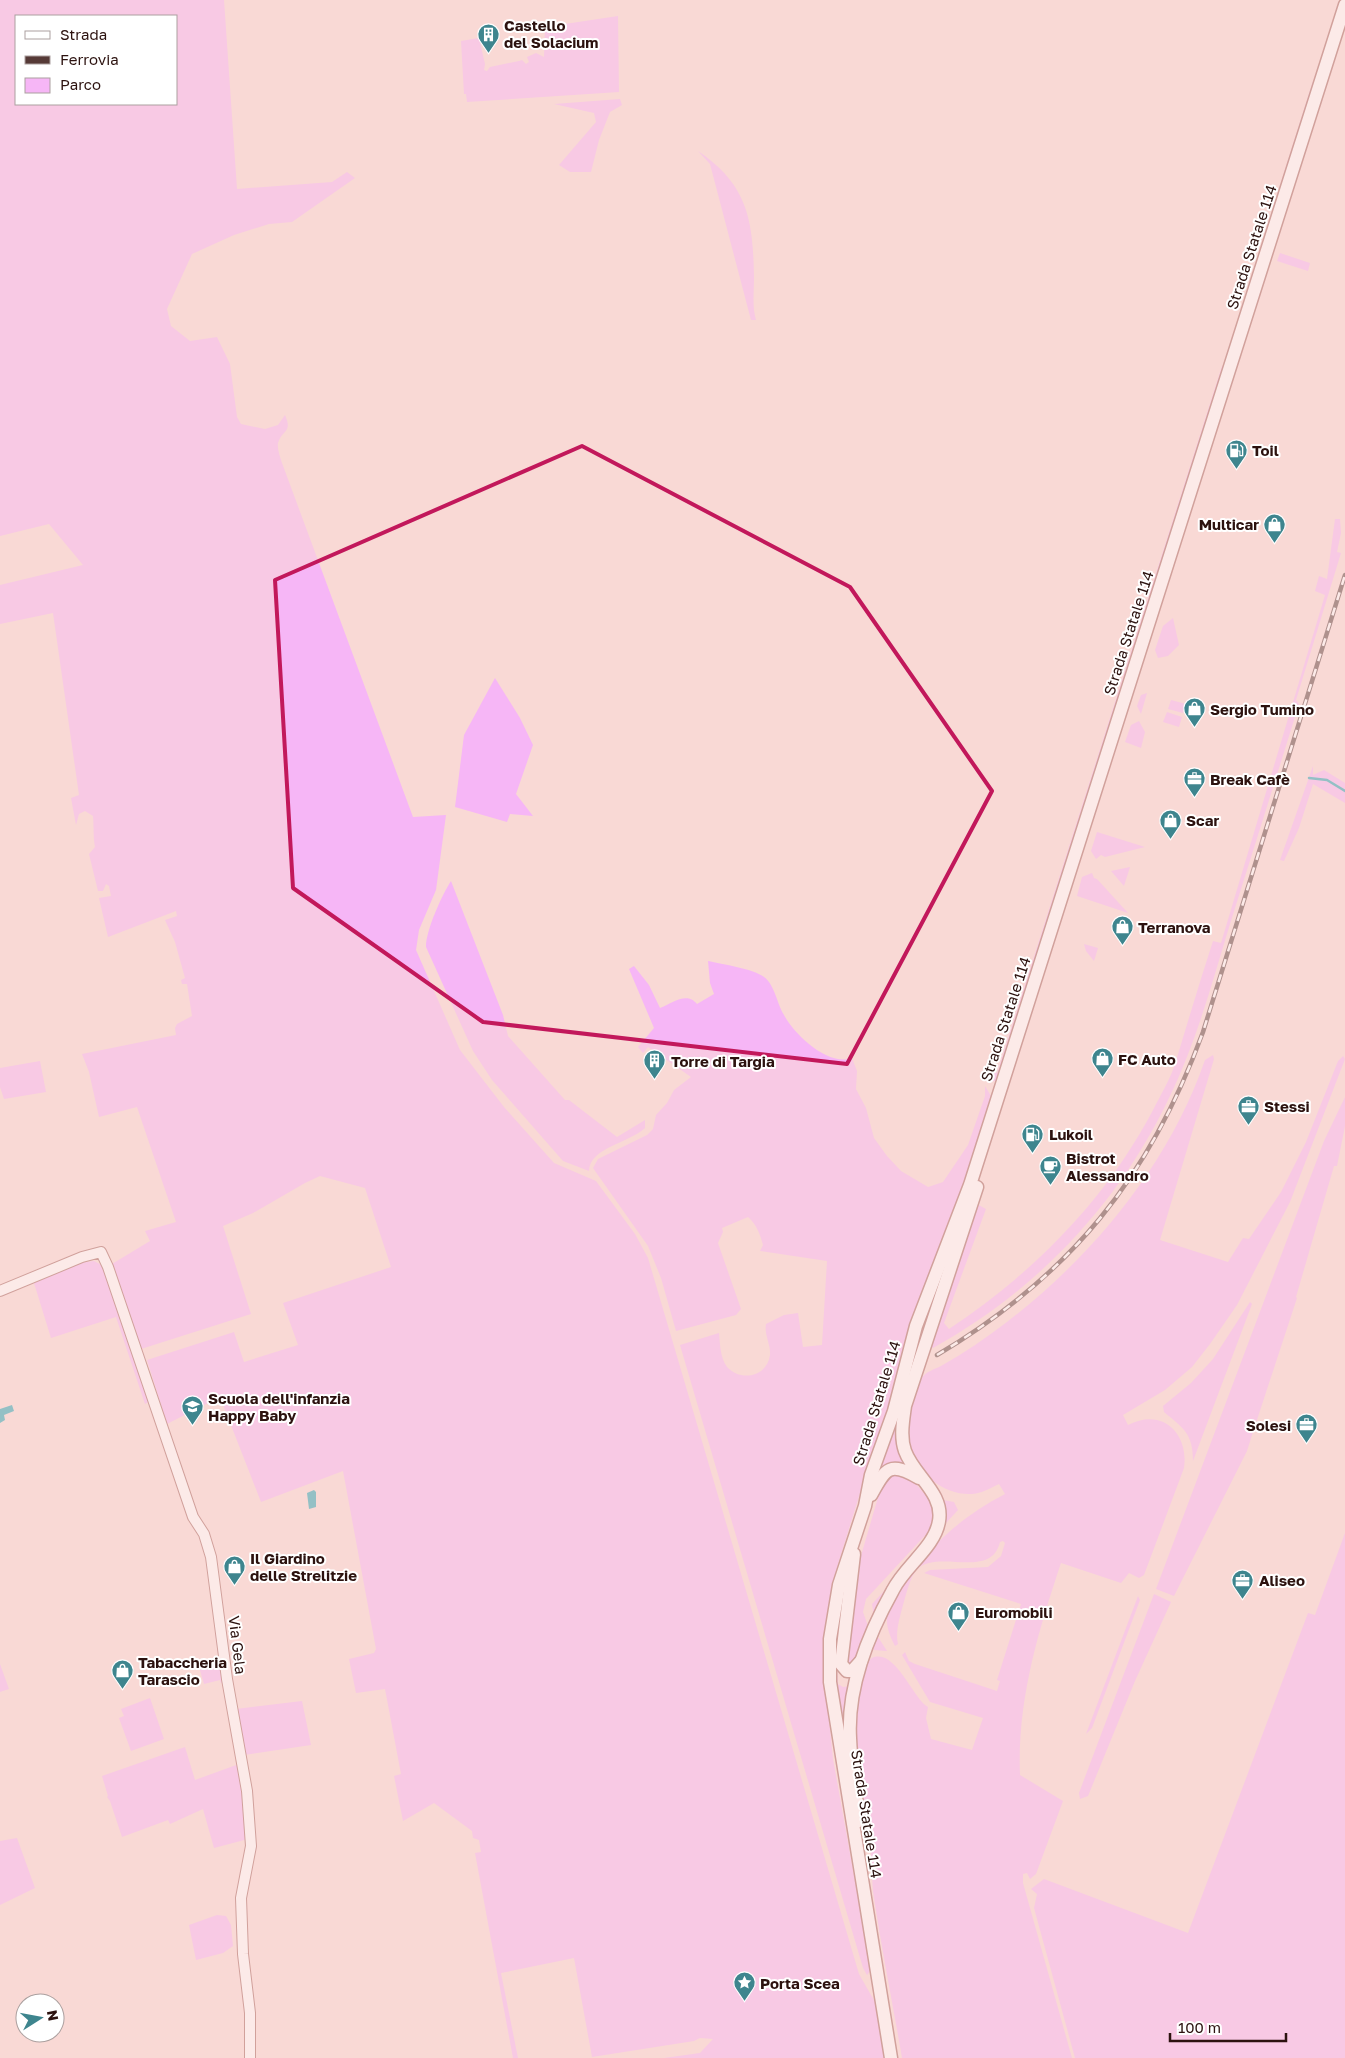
<svg xmlns="http://www.w3.org/2000/svg" width="1345" height="2058" viewBox="0 0 1345 2058" font-family="'Golos Text',sans-serif">
	<style>
		.green { fill: #f6b6f6; fill-rule: evenodd }
		.water { fill: #1aa3b2 }
		.lines { fill: none; stroke-linecap: round; stroke-linejoin: round }
		.stream { stroke: #1aa3b2; stroke-width: 2.5 }
		.minor-casing { stroke: #9f5d56; stroke-width: 12 }
		.major-casing { stroke: #9f5d56; stroke-width: 15 }
		.minor { stroke: #fff; stroke-width: 10 }
		.major { stroke: #fff; stroke-width: 12 }
		.rail-casing { stroke: #563a37; stroke-width: 4.5 }
		.rail { stroke: #fff; stroke-width: 2.5; stroke-dasharray: 8; stroke-linecap: butt }
		.marked { fill: none; stroke: #c2185b; stroke-width: 4; stroke-linejoin: round }
		.labels { text-anchor: middle; dominant-baseline: central; stroke-width: 4; stroke-linejoin: round; paint-order: stroke }
		.poi-label { font-size: 15px; font-weight: bold; fill: #2c120f; stroke: #fff; text-anchor: start }
		.street-label { font-size: 15px; fill: #2c120f; stroke: #fff }
	</style>
	<rect width="100%" height="100%" fill="#f9d9d5"/>
	<g class="green">
		<path d="M0 0H224L237 189 332 182 347 172 355 178 292 222 269 224 234 235 192 254 167 309 171 326 190 341 217 337 230 364 237 417 241 424 265 429 278 425 285 415C293 433 282 429 278 443 277 449 280 457 282 463L413 817 446 815 436 890 419 930 416 950 460 1050 504 1107 554 1163 596 1181 635 1234 648 1258 859 1974 879 2009 887 2058H664L700 2053 713 2039 700 2038 694 2041 592 2057 574 1958 501 1973 518 2058H513L475 1853 481 1852 479 1840 473 1838 472 1831 434 1803 403 1821 394 1776 401 1774 385 1689 356 1693 349 1659 374 1653 376 1649 343 1471 261 1502 220 1397 167 1424 147 1360 234 1332 244 1362 298 1345 283 1303 391 1267 365 1188 320 1176 305 1183 253 1213 223 1226 251 1314 141 1349 112 1264 150 1241 145 1231 176 1222 137 1107 99 1117 89 1072 82 1054 176 1035 175 1028 177 1024 192 1016 187 984H182L181 980 185 978 175 942 165 920 177 916 176 911 108 937 99 898 111 896 109 886 106 884 103 891H98L89 854 95 847C93 836 94 827 93 816L85 811 79 814 76 825 71 798 79 795 53 613 0 624V585L83 565 49 524 0 536ZM16 16H176V104H16Z"/>
		<polygon points="618,16 619,92 467,102 466,94 464,94 461,41 479,38 485,64 484,70 487,71 490,67 519,61 522,60 526,64 529,62 527,57 536,53 544,57 545,27"/>
		<polygon points="1313,81 1316,82 1229,359 1226,357"/>
		<polygon points="620,99 622,105 610,112 599,140 591,172 570,172 559,165 596,122 594,113 554,104"/>
		<path d="M698 151C748 185 753 220 754 277 754 291 752 307 756 320H751L710 164Z"/>
		<polygon points="1280,253 1310,263 1308,271 1277,261"/>
		<polygon points="1222,366 1226,368 998,1080 990,1082 994,1072 997,1073"/>
		<path d="M1335 519H1340L1341 533 1337 552 1341 553 1296 700 1299 704C1276 778 1253 851 1230 924 1212 983 1196 1043 1169 1098 1118 1205 1036 1291 933 1348L931 1347 975 1203 986 1209 944 1323 949 1329C1033 1273 1104 1202 1152 1112 1160 1096 1171 1078 1176 1061 1188 1021 1200 981 1213 941L1221 943 1325 595 1315 591 1319 576 1327 579Z"/>
		<polygon points="1173,618 1179,645 1168,656 1158,658 1155,650 1163,626"/>
		<polygon points="495,678 520,718 533,745 516,794 533,816 510,814 507,822 455,807 464,735"/>
		<polygon points="1147,693 1141,714 1137,706 1141,695"/>
		<polygon points="1171,700 1186,704 1183,713 1168,709"/>
		<polygon points="1167,712 1182,717 1179,727 1163,722"/>
		<polygon points="1139,721 1145,732 1141,748 1125,742 1131,725"/>
		<polygon points="1313,766 1313,775 1324,770 1345,783 1345,803 1313,784 1299,828 1284,861 1280,860"/>
		<polygon points="1097,832 1145,847 1105,857 1101,855 1096,859 1091,851"/>
		<polygon points="1130,867 1124,886 1111,871"/>
		<polygon points="1092,873 1094,878 1097,879 1128,913 1077,896 1082,877"/>
		<path d="M451 881 503 1015 508 1036 565 1100H569L617 1137 645 1120V1128C629 1143 589 1148 589 1171L563 1161 492 1080 473 1051 426 947C426 930 442 895 451 881Z"/>
		<polygon points="1084,944 1098,948 1094,961 1086,951"/>
		<path d="M708 961C722 964 754 969 764 977 775 985 777 1004 784 1015 794 1034 828 1067 852 1058L857 1071 856 1089 866 1108 874 1138 887 1156 901 1171 928 1187 943 1182 968 1145 985 1096V1086L991 1096 964 1186 906 1342 893 1385 889 1412 869 1464 835 1574 825 1624 823 1658 833 1759 871 1970 867 1975 863 1968 680 1345 719 1333C720 1343 720 1358 727 1367 741 1382 767 1377 770 1355 771 1345 764 1335 766 1324L784 1315 798 1313 803 1347 822 1345 827 1261 760 1251 763 1245C760 1234 757 1225 748 1217L722 1228 723 1232 718 1243 741 1309 736 1315 676 1331 661 1278 648 1246 593 1168 598 1159 647 1135 653 1129 656 1115 667 1103 674 1090 691 1077 648 1047 643 1053 638 1047 654 1028 629 969 634 966 649 985 660 1008C672 1003 687 991 697 1004L714 994 710 983Z"/>
		<path d="M1213 1055 1214 1059 1160 1240 1228 1262 1243 1238 1249 1239 1281 1192 1306 1142 1338 1061 1343 1056 1345 1059 1290 1202 1237 1305 1210 1344 1192 1367 1165 1390 1123 1415 1128 1425C1162 1407 1189 1433 1184 1468L1144 1575 1139 1578 1129 1573 1121 1583 1061 1563C1038 1632 1017 1701 1020 1775L1063 1801 1036 1874 1030 1879 1027 1873 1023 1874V1883L1072 2058H902C893 2005 882 1951 874 1898 871 1880 873 1863 870 1845 864 1808 853 1762 853 1725 854 1713 862 1663 872 1658 895 1647 913 1699 928 1707L926 1718 931 1739 972 1750 983 1718 930 1702 902 1655 905 1652 909 1661 915 1664 997 1691 1000 1681 997 1680 1021 1604 924 1573 930 1570 988 1567 1001 1556 1005 1543 1003 1541 1000 1542C991 1580 939 1549 917 1569 910 1577 906 1595 903 1605 900 1617 895 1632 898 1644L895 1646C890 1636 886 1627 887 1616 890 1601 900 1588 909 1576 936 1540 965 1515 1005 1494L999 1484C991 1488 980 1494 971 1494 944 1495 920 1475 910 1451 902 1433 912 1394 922 1378 925 1372 935 1369 941 1366 964 1353 986 1338 1007 1322 1094 1255 1169 1164 1205 1060Z"/>
		<polygon points="40,1061 46,1092 4,1099 0,1087 0,1068"/>
		<polygon points="1345,1097 1345,1126 1337,1166 1334,1166 1296,1297 1297,1298 1252,1435 1247,1451 1174,1596 1156,1589 1324,1141"/>
		<polygon points="94,1261 105,1267 150,1401 145,1404 116,1317 51,1338 34,1283 80,1263"/>
		<polygon points="946,1262 897,1416 907,1465 876,1476 921,1324"/>
		<path d="M1250 1302 1252 1304 1193 1461C1193 1433 1183 1428 1164 1412L1163 1406 1191 1383 1213 1359Z"/>
		<polygon points="893,1472 914,1482 930,1500 935,1512 931,1529 866,1599 863,1612 868,1626 853,1665 845,1665 858,1566 884,1477"/>
		<polygon points="943,1500 954,1502 958,1510 946,1523"/>
		<polygon points="1345,1533 1345,2058 1075,2058 1034,1908 1037,1894 1031,1889 1044,1879 1188,1933 1308,1613 1315,1615"/>
		<polygon points="847,1574 836,1658 838,1684 843,1687 850,1686 846,1738 836,1702 834,1640"/>
		<polygon points="886,1589 887,1591 874,1616 872,1604"/>
		<polygon points="1154,1594 1171,1602 1135,1681 1088,1796 1080,1799 1079,1793"/>
		<polygon points="1138,1596 1140,1600 1092,1728 1086,1734"/>
		<polygon points="218,1630 225,1681 221,1683 220,1680 204,1684 199,1667 219,1660 215,1632"/>
		<polygon points="878,1637 887,1651 874,1650 872,1647"/>
		<polygon points="0,1664 9,1689 0,1692"/>
		<polygon points="150,1698 164,1739 131,1751 119,1718 124,1716 121,1709"/>
		<polygon points="302,1701 311,1745 244,1755 236,1709"/>
		<polygon points="185,1747 195,1780 239,1764 248,1839 214,1848 203,1809 170,1824 168,1820 122,1837 110,1801 107,1797 108,1796 102,1776"/>
		<polygon points="17,1838 35,1888 0,1905 0,1841"/>
		<polygon points="217,1915 226,1916 231,1925 233,1946 223,1953 196,1960 189,1925"/>
	</g>
	<g class="water">
		<polygon points="12,1405 14,1411 4,1415 5,1420 0,1423 0,1409"/>
		<polygon points="314,1490 316,1492 316,1507 309,1509 307,1493"/>
	</g>
	<g class="lines">
		<polyline class="stream" points="1309,778 1327,780 1345,791"/>
		<defs>
			<polyline id="minor" points="0,1291 82,1257 101,1252 108,1267 193,1517 204,1534 211,1557 227,1679 247,1791 251,1846 241,1898 243,1954 250,2013 250,2058"/>
			<g id="major">
				<path d="M871 1495C886 1468 889 1461 919 1478"/>
				<polyline points="854,1554 841,1664 847,1671 852,1671 861,1661"/>
				<path d="M859 1821C856 1794 851 1765 850 1738 847 1687 869 1633 893 1590 905 1566 935 1547 939 1521 944 1493 914 1476 905 1451 900 1437 903 1421 905 1406L977 1187"/>
				<polyline points="891,2058 830,1682 830,1639 839,1585 865,1506 871,1475 894,1411 916,1326 970,1185 1345,5"/>
			</g>
		</defs>
		<use href="#minor" class="minor-casing"/>
		<use href="#major" class="major-casing"/>
		<use href="#minor" class="minor"/>
		<use href="#major" class="major"/>
		<defs>
			<path id="rail" d="M937 1355C1070 1276 1150 1177 1203 1032L1345 575"/>
		</defs>
		<use href="#rail" class="rail-casing"/>
		<use href="#rail" class="rail"/>
	</g>
	<path d="M0 0H1345V2058H0ZM582 446 850 587 992 791 847 1064 483 1022 293 888 275 580Z" fill="#f9d9d5" fill-opacity=".55" fill-rule="evenodd"/>
	<path class="marked" d="M582 446 850 587 992 791 847 1064 483 1022 293 888 275 580Z"/>
	<defs>
		<symbol id="building-pin" viewBox="-11 -11 22 30"><path d="M0 17L-7.5 6A9.5 9.5 0 1 1 7.5 6Z" fill="#3e858e" stroke="#fff"/><path d="M-4-6H4V6H1V3H-1V6H-4ZM-2.5-4.3h1.7v1.8h-1.7ZM.8-4.3h1.7v1.8H.8ZM-2.5-1h1.7V.8h-1.7ZM.8-1h1.7V.8H.8Z" fill="#fff"/></symbol>
		<symbol id="fuel-pin" viewBox="-11 -11 22 30"><path d="M0 17L-7.5 6A9.5 9.5 0 1 1 7.5 6Z" fill="#3e858e" stroke="#fff"/><path d="M-5.5-6h7V0h2V4h1.3V-2.5L3-4.5l.8-.8L6-3V5H2.5V1h-1V6h-7ZM-4.2-4.7v3.2H.2V-4.7Z" fill="#fff"/></symbol>
		<symbol id="shop-pin" viewBox="-11 -11 22 30"><path d="M0 17L-7.5 6A9.5 9.5 0 1 1 7.5 6Z" fill="#3e858e" stroke="#fff"/><path d="M-5-2.5h2.3a2.7 3.5 0 0 1 5.4 0H5L5.5 6h-11ZM-1.5-2.5h3a1.5 2.3 0 0 0-3 0Z" fill="#fff"/></symbol>
		<symbol id="office-pin" viewBox="-11 -11 22 30"><path d="M0 17L-7.5 6A9.5 9.5 0 1 1 7.5 6Z" fill="#3e858e" stroke="#fff"/><path d="M-6-3h4V-5.5h4V-3h4V5H-6ZM-1-4.5V-3h2v-1.5ZM-6 0V1H6V0Z" fill="#fff"/></symbol>
		<symbol id="cafe-pin" viewBox="-11 -11 22 30"><path d="M0 17L-7.5 6A9.5 9.5 0 1 1 7.5 6Z" fill="#3e858e" stroke="#fff"/><path d="M-5.5-4.5H6V0H3Q3 3.5 0 3.5H-2.5Q-5.5 3.5-5.5 0ZM3-3.2v2h1.7v-2ZM-6 4.5H4V6H-6Z" fill="#fff"/></symbol>
		<symbol id="school-pin" viewBox="-11 -11 22 30"><path d="M0 17L-7.5 6A9.5 9.5 0 1 1 7.5 6Z" fill="#3e858e" stroke="#fff"/><path d="M0-5L7-2L0 1L-7-2ZM-4 1L0 2.5L4 1V4Q0 6-4 4Z" fill="#fff"/></symbol>
		<symbol id="sight-pin" viewBox="-11 -11 22 30"><path d="M0 17L-7.5 6A9.5 9.5 0 1 1 7.5 6Z" fill="#3e858e" stroke="#fff"/><path d="M0-6L1.8-2.2L6-1.7L2.9 1.2L3.7 5.4L0 3.3L-3.7 5.4L-2.9 1.2L-6-1.7L-1.8-2.2Z" fill="#fff"/></symbol>
	</defs>
	<g fill-rule="evenodd">
		<use href="#building-pin" x="476" y="22" width="25" height="34"/>
		<use href="#fuel-pin" x="1224" y="438" width="25" height="34"/>
		<use href="#shop-pin" x="1262" y="512" width="25" height="34"/>
		<use href="#shop-pin" x="1182" y="696" width="25" height="34"/>
		<use href="#office-pin" x="1182" y="766" width="25" height="34"/>
		<use href="#shop-pin" x="1158" y="808" width="25" height="34"/>
		<use href="#shop-pin" x="1110" y="914" width="25" height="34"/>
		<use href="#shop-pin" x="1090" y="1046" width="25" height="34"/>
		<use href="#building-pin" x="642" y="1048" width="25" height="34"/>
		<use href="#office-pin" x="1236" y="1094" width="25" height="34"/>
		<use href="#fuel-pin" x="1020" y="1122" width="25" height="34"/>
		<use href="#cafe-pin" x="1038" y="1154" width="25" height="34"/>
		<use href="#school-pin" x="180" y="1394" width="25" height="34"/>
		<use href="#office-pin" x="1294" y="1412" width="25" height="34"/>
		<use href="#shop-pin" x="222" y="1554" width="25" height="34"/>
		<use href="#office-pin" x="1230" y="1568" width="25" height="34"/>
		<use href="#shop-pin" x="946" y="1600" width="25" height="34"/>
		<use href="#shop-pin" x="110" y="1658" width="25" height="34"/>
		<use href="#sight-pin" x="732" y="1970" width="25" height="34"/>
	</g>
	<g class="labels">
		<g class="poi-label">
			<text x="504" y="25">Castello<tspan x="504" dy="17">del Solacium</tspan></text>
			<text x="1252" y="450">Toil</text>
			<text x="1259" y="524" text-anchor="end">Multicar</text>
			<text x="1210" y="709">Sergio Tumino</text>
			<text x="1210" y="779">Break Cafè</text>
			<text x="1186" y="820">Scar</text>
			<text x="1138" y="927">Terranova</text>
			<text x="1118" y="1059">FC Auto</text>
			<text x="671" y="1061">Torre di Targia</text>
			<text x="1264" y="1106">Stessi</text>
			<text x="1049" y="1134">Lukoil</text>
			<text x="1066" y="1158">Bistrot<tspan x="1066" dy="17">Alessandro</tspan></text>
			<text x="208" y="1398">Scuola dell'infanzia<tspan x="208" dy="17">Happy Baby</tspan></text>
			<text x="1291" y="1425" text-anchor="end">Solesi</text>
			<text x="250" y="1558">Il Giardino<tspan x="250" dy="17">delle Strelitzie</tspan></text>
			<text x="1259" y="1580">Aliseo</text>
			<text x="975" y="1612">Euromobili</text>
			<text x="138" y="1662">Tabaccheria<tspan x="138" dy="17">Tarascio</tspan></text>
			<text x="760" y="1983">Porta Scea</text>
		</g>
		<g class="street-label">
			<text transform="translate(1251 247) rotate(-72)">Strada Statale 114</text>
			<text transform="translate(1128 633) rotate(-72)">Strada Statale 114</text>
			<text transform="translate(1005 1019) rotate(-72)">Strada Statale 114</text>
			<text transform="translate(876 1403) rotate(-73)">Strada Statale 114</text>
			<text transform="translate(238 1645) rotate(83)">Via Gela</text>
			<text transform="translate(867 1814) rotate(81)">Strada Statale 114</text>
		</g>
	</g>
	<rect x="15" y="15" width="162" height="90" fill="#ffffff" stroke="#aba09f"/>
	<rect x="25" y="31" width="25" height="8" fill="#ffffff" stroke="#aba09f"/>
	<text x="60" y="40" font-size="15" fill="#2c120f">Strada</text>
	<rect x="25" y="56" width="25" height="8" fill="#563a37" stroke="#aba09f"/>
	<text x="60" y="65" font-size="15" fill="#2c120f">Ferrovia</text>
	<rect x="25" y="78" width="25" height="15" fill="#f6b6f6" stroke="#aba09f"/>
	<text x="60" y="90" font-size="15" fill="#2c120f">Parco</text>
	<g transform="translate(40 2018) rotate(79)"><circle r="24" fill="#ffffff" stroke="#aba09f"/>
	<path d="M0-4L9 19L0 12L-9 19Z" fill="#3e858e"/>
	<text y="-8" font-size="14" font-weight="bold" text-anchor="middle" fill="#2c120f">N</text>
	</g>
	<path d="M1170 2033v8h116v-8" fill="none" stroke="#2c120f" stroke-width="2.5"/>
	<text x="1178" y="2033" font-size="15" fill="#2c120f" stroke="#ffffff" stroke-width="4" paint-order="stroke">100 m</text>
</svg>
